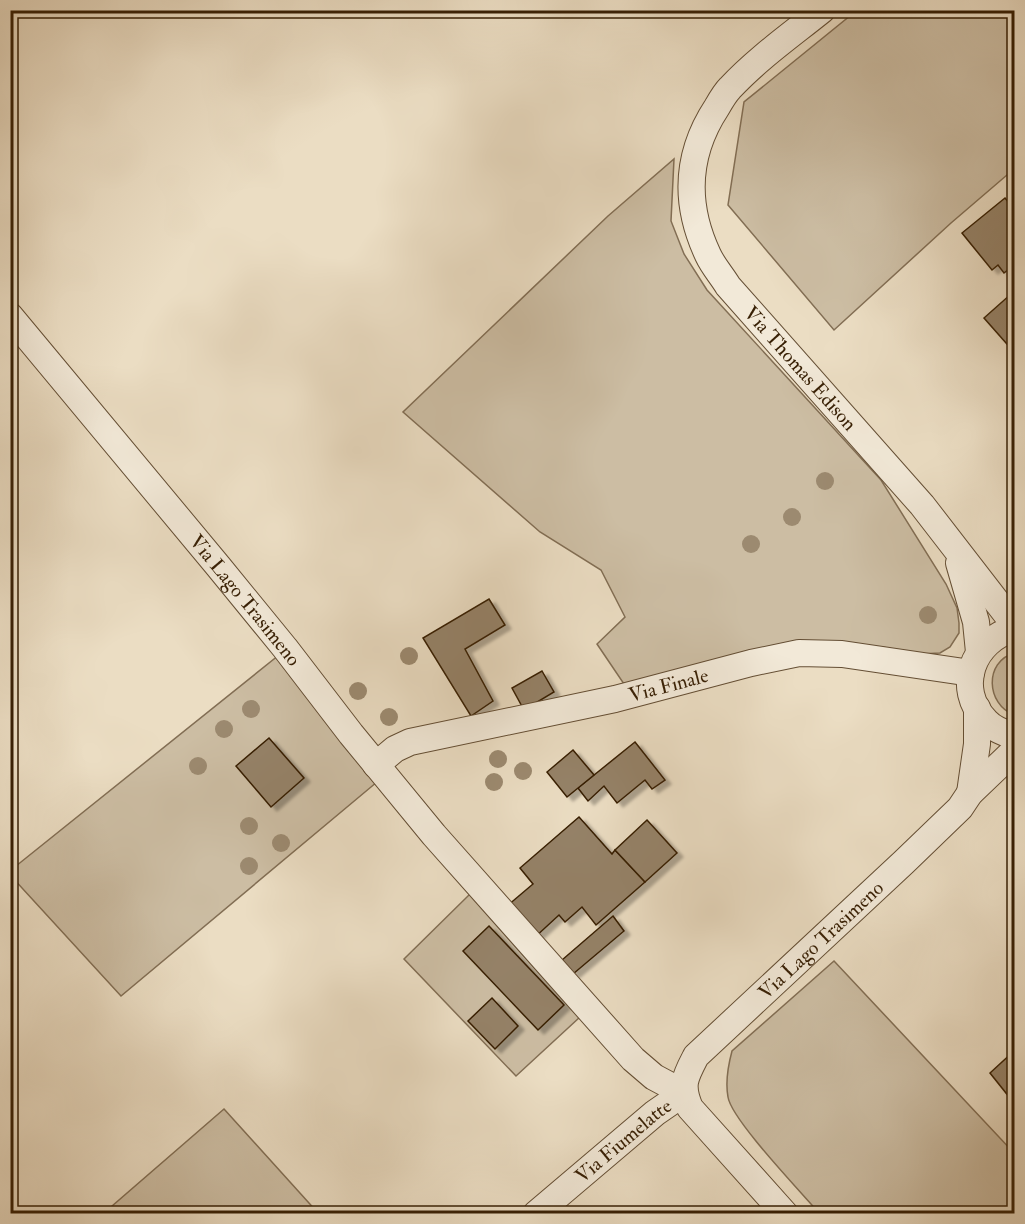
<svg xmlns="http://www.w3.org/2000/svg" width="1025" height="1224" viewBox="0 0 1025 1224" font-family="'IM FELL Double Pica',serif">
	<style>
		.green { fill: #ccbda3; stroke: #826e54; stroke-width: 1.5 }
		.building { fill: #958267; stroke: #371f04; stroke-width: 1.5; filter: url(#shadow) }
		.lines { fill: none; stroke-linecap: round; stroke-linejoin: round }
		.minor-casing { stroke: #644e34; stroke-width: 28 }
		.minor { stroke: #f2e9d8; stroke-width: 26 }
		.tree { fill: #9c8a70 }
		.labels { text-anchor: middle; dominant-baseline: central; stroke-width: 6; stroke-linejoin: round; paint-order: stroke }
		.street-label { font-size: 20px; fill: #371f04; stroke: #f2e9d8 }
	</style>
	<defs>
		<filter id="shadow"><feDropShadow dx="6" dy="4" stdDeviation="1.5" flood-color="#0004"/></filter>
	</defs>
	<rect width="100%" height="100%" fill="#ebddc3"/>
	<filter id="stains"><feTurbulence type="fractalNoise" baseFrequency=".00333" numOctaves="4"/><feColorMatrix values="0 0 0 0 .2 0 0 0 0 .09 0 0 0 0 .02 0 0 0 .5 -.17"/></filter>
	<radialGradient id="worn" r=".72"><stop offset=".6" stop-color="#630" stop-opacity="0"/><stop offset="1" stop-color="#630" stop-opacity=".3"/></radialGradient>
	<g class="green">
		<polygon points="856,11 1014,11 1014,169 951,223 834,330 728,205 744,102"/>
		<polygon points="674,159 671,221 684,254 707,290 881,480 946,584 957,608 959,623 959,633 950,647 940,653 920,654 882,647 626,687 597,644 625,617 601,570 540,532 403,412 608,216"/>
		<path d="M1014 653V715C986 704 984 662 1014 653Z"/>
		<polygon points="279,655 377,782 121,996 11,876 11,870"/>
		<polygon points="471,893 580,1017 516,1076 404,959"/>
		<path d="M834 961 1014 1153V1200L1001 1213H819C801 1192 731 1119 728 1097 725 1081 728 1066 732 1051Z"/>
		<polygon points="224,1109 318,1213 104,1213"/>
	</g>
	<g class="building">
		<polygon points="1005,198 1014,209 1014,216 1012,219 1014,222 1014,265 1004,273 998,265 992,270 962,233"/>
		<polygon points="1011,294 1014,298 1014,352 984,318"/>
		<polygon points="489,599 505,625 465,649 493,701 471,716 423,638"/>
		<polygon points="542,671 554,692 524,710 512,688"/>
		<polygon points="269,738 304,778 271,807 236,766"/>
		<polygon points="635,742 665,780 652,789 645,780 617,803 604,786 588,801 578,788"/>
		<polygon points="573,750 594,775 567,797 547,772"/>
		<polygon points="579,817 612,854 615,850 645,882 596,925 582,907 565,922 559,915 533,939 507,906 533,884 520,868"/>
		<polygon points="647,820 677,853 645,882 615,850"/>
		<polygon points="1014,856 1014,869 1008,861"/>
		<polygon points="613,916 624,931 573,974 562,960"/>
		<polygon points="489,926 564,1005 538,1030 463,951"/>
		<polygon points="492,998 518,1026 495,1049 468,1021"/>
		<polygon points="1014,1051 1014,1103 990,1073"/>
	</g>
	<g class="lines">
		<defs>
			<g id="minor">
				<path id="s1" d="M822 10C791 35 757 59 730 88 725 93 721 100 717 107 686 154 684 204 708 255 713 266 722 276 728 286L922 505 1014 624"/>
				<path id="s2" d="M10 316 218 566 285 648 351 734 434 835 633 1059 654 1077 684 1093"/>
				<polyline points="959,563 976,622 979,652"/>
				<path d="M1014 629C973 640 954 688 986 721 993 729 1004 733 1014 736"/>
				<path id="s3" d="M376 765 395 749 410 742 615 699 751 663 799 653 842 654 971 673"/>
				<polyline points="970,793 977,744 977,708"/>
				<path id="s4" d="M536 1214 655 1113 684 1093"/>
				<path id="s5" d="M785 1214 690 1108C680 1085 685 1077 696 1056L904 862 960 808 970 793 1014 751"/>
			</g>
		</defs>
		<use href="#minor" class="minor-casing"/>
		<use href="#minor" class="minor"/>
	</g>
	<g class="tree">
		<circle cx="825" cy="481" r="9"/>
		<circle cx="792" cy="517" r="9"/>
		<circle cx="751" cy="544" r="9"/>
		<circle cx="928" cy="615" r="9"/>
		<circle cx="409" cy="656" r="9"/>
		<circle cx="358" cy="691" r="9"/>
		<circle cx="251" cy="709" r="9"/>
		<circle cx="389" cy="717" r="9"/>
		<circle cx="224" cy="729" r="9"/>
		<circle cx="498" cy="759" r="9"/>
		<circle cx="198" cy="766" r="9"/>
		<circle cx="523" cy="771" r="9"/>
		<circle cx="494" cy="782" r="9"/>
		<circle cx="249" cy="826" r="9"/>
		<circle cx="281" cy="843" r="9"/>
		<circle cx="249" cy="866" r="9"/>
	</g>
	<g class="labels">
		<g class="street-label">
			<text stroke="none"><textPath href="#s1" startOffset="446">Via Thomas Edison</textPath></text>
			<text stroke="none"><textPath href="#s2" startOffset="369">Via Lago Trasimeno</textPath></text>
			<text stroke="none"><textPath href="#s3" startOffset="306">Via Finale</textPath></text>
			<text stroke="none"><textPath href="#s5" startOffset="368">Via Lago Trasimeno</textPath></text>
			<text stroke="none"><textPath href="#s4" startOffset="114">Via Fiumelatte</textPath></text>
		</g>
	</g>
	<rect width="1025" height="1224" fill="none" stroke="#ebddc3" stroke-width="36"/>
	<rect x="12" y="12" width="1001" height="1200" fill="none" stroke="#371f04" stroke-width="3"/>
	<rect x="18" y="18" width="989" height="1188" fill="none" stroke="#371f04" stroke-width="1.5"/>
	<rect width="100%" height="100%" filter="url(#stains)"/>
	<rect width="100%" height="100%" fill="url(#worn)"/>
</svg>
